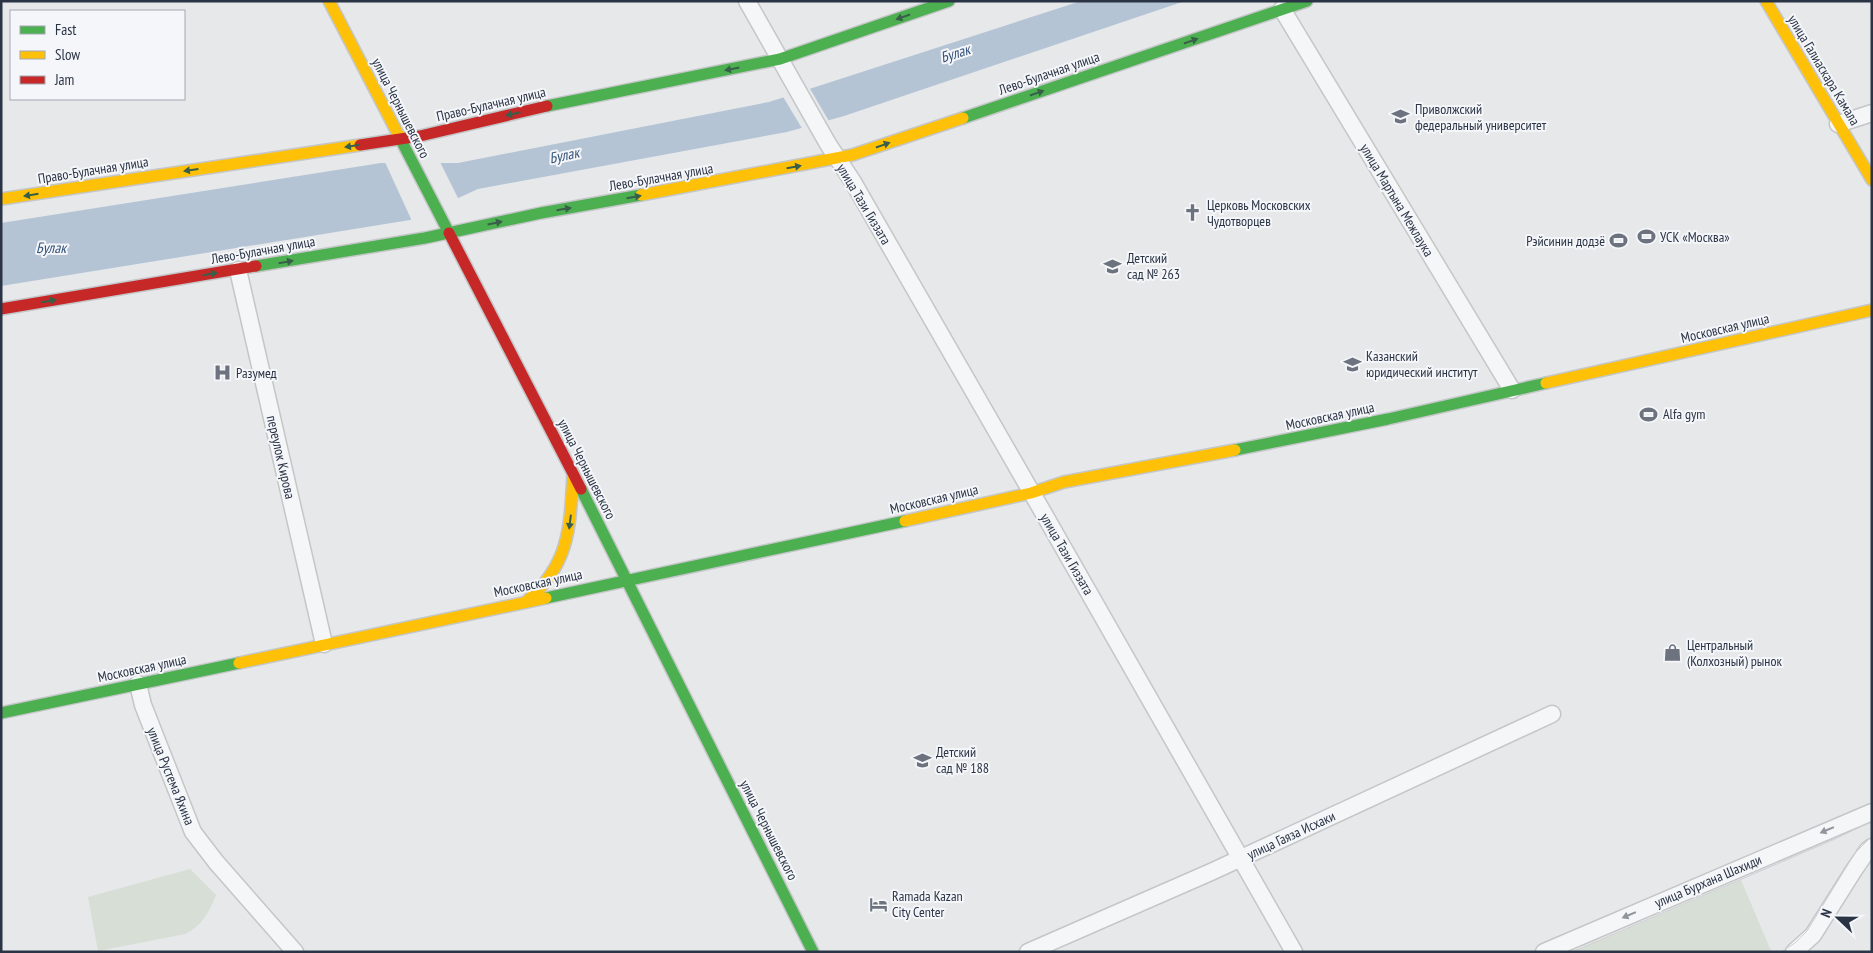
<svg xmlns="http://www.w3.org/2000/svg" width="1873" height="953" viewBox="0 0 1873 953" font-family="'PT Sans Narrow',sans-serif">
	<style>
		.green { fill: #d6ded6 }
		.water { fill: #b4c4d5 }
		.pier { fill: #e6e8ea }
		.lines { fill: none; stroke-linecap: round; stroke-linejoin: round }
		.street-casing { stroke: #c4c6c8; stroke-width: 19 }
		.fast-casing { stroke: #c4c6c8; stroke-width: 14 }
		.slow-casing { stroke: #c4c6c8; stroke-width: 14 }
		.jam-casing { stroke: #c4c6c8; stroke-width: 14 }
		.street { stroke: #f5f6f7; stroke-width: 16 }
		.fast { stroke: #4caf50; stroke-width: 11 }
		.slow { stroke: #ffc107; stroke-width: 11 }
		.jam { stroke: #c62828; stroke-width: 11 }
		.tram { stroke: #cecfd2; stroke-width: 1 }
		.oneway { fill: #375f49 }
		.oneway2 { fill: #90959e }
		.labels { text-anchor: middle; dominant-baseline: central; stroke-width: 4; stroke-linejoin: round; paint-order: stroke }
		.street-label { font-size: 14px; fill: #2b3445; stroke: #f4f6f9 }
		.poi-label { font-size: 14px; fill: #2b3445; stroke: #f4f6f9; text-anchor: start }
		.water-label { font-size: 15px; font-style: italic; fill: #34527a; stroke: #f4f6f9 }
	</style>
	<rect width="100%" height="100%" fill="#e6e8ea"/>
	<g class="green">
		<path d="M190 869 216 895C208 913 203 925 185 934L98 951 88 897Z"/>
		<polygon points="1741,880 1771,951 1573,952"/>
	</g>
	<polygon class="water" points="1081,1 1185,1 844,116 787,132 478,189 410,220 1,286 1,223 381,163 458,163 769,102"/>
	<g class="pier">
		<polygon points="809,87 830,123 803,130 782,95"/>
		<polygon points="384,160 439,160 459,200 412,221"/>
	</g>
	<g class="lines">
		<defs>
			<g id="street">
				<polyline points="747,1 828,144 853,182 1044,514 1294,952"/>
				<polyline points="1282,9 1512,390"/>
				<polyline points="1838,124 1872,113"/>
				<polyline points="238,270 324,644"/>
				<polyline points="138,684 143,705 193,832 216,862 295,952"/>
				<polyline points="1028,952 1211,872 1552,714"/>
				<polyline points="1544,952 1872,812"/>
				<polyline points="1794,952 1813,935 1854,870 1867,851 1872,847"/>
			</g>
			<g id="fast">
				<polyline points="547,106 780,59 949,1"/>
				<polyline points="963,118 1307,1"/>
				<polyline points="400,138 449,233"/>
				<polyline points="256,266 425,238 541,213 641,195"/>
				<polyline points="1235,450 1388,419 1546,383"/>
				<polyline points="581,489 813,952"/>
				<polyline points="546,598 905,521"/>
				<polyline points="1,713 239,663"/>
			</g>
			<g id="slow">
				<polyline points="329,1 400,138"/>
				<polyline points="1766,1 1872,180"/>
				<polyline points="641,195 852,155 963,118"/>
				<polyline points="1,199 360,145"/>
				<polyline points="1546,383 1872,310"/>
				<polyline points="905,521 1031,493 1064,482 1235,450"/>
				<path d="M528 600C570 563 570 527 573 474"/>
				<polyline points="239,663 546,598"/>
			</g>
			<g id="jam">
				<polyline points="360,145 420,136 547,106"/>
				<polyline points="449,233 581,489"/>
				<polyline points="1,309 256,266"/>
			</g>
		</defs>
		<use href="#street" class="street-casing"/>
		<use href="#fast" class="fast-casing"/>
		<use href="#slow" class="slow-casing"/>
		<use href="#jam" class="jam-casing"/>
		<use href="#street" class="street"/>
		<use href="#fast" class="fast"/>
		<use href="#slow" class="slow"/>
		<use href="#jam" class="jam"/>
		<g class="tram">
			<polyline points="1572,952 1835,839 1872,821"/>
			<polyline points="1781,952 1795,943 1807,931 1855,853 1872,836"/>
		</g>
	</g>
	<defs><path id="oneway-solid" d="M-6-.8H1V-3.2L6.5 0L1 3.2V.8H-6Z" transform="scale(1.25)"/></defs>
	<g class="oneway">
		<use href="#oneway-solid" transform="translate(903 17) rotate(161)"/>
		<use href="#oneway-solid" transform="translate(1191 41) rotate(-19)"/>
		<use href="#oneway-solid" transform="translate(732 69) rotate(169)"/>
		<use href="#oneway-solid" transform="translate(1037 93) rotate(-19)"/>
		<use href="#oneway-solid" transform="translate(513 114) rotate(167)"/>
		<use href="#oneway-solid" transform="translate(883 145) rotate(-19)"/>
		<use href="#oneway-solid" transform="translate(352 146) rotate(171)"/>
		<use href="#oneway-solid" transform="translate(794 167) rotate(-10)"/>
		<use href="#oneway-solid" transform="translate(191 170) rotate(172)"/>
		<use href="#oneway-solid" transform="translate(31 195) rotate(171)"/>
		<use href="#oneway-solid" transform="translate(634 197) rotate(-10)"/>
		<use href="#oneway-solid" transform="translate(564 209) rotate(-9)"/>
		<use href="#oneway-solid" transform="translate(495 223) rotate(-12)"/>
		<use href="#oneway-solid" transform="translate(286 262) rotate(-10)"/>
		<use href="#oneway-solid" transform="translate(210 274) rotate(-9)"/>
		<use href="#oneway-solid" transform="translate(49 301) rotate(-9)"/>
		<use href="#oneway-solid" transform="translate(570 522) rotate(97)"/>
	</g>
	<g class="oneway2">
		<use href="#oneway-solid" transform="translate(1827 830) rotate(157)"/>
		<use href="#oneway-solid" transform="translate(1629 915) rotate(157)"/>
	</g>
	<defs>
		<symbol id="university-bare" viewBox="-9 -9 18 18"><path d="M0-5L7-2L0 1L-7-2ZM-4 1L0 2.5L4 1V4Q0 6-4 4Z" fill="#6c737f" stroke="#f4f6f9" stroke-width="2.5" paint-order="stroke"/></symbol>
		<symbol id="church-bare" viewBox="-9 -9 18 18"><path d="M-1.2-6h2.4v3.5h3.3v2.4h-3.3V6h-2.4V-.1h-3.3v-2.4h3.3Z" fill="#6c737f" stroke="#f4f6f9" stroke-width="2.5" paint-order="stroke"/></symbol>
		<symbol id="stadium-bare" viewBox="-9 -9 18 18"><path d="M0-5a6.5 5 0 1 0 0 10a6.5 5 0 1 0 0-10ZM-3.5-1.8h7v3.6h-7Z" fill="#6c737f" stroke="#f4f6f9" stroke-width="2.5" paint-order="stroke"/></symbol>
		<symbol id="school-bare" viewBox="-9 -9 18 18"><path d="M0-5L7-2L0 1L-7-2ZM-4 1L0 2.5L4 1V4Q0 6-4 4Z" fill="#6c737f" stroke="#f4f6f9" stroke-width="2.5" paint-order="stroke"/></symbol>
		<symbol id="hospital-bare" viewBox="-9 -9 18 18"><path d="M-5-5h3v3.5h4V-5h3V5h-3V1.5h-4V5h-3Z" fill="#6c737f" stroke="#f4f6f9" stroke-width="2.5" paint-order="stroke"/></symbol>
		<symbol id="shop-bare" viewBox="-9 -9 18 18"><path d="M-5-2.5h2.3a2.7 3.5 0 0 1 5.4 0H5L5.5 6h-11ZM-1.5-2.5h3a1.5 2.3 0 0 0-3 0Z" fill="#6c737f" stroke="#f4f6f9" stroke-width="2.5" paint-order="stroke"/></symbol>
		<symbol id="hotel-bare" viewBox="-9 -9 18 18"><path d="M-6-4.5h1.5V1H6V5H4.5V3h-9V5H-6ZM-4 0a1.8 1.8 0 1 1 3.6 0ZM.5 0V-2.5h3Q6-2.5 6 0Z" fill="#6c737f" stroke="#f4f6f9" stroke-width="2.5" paint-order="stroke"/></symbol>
	</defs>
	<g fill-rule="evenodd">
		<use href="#university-bare" x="1388" y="104" width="25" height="25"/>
		<use href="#church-bare" x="1180" y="200" width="25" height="25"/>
		<use href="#stadium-bare" x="1634" y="224" width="25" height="25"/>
		<use href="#stadium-bare" x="1606" y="228" width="25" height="25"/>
		<use href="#school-bare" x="1100" y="254" width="25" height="25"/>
		<use href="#university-bare" x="1340" y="352" width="25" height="25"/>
		<use href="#hospital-bare" x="210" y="360" width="25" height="25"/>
		<use href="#stadium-bare" x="1636" y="402" width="25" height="25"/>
		<use href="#shop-bare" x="1660" y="640" width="25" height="25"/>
		<use href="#school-bare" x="910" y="748" width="25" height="25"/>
		<use href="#hotel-bare" x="866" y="892" width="25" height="25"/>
	</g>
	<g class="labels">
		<g class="street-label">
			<text transform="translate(1824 70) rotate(59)">улица Галиаскара Камала</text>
			<text transform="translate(1049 73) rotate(-19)">Лево-Булачная улица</text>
			<text transform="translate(491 104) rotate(-13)">Право-Булачная улица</text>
			<text transform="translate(401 108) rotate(63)">улица Чернышевского</text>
			<text transform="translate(93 170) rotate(-9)">Право-Булачная улица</text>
			<text transform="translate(661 177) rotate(-10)">Лево-Булачная улица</text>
			<text transform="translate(1397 200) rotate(59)">улица Мартына Межлаука</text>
			<text transform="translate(864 204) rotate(59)">улица Тази Гиззата</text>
			<text transform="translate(263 250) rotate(-10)">Лево-Булачная улица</text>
			<text transform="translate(1725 328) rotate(-13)">Московская улица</text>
			<text transform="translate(1330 416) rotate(-12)">Московская улица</text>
			<text transform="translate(281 457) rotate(77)">переулок Кирова</text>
			<text transform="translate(587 469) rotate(63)">улица Чернышевского</text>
			<text transform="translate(934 499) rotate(-13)">Московская улица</text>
			<text transform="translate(1067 554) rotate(60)">улица Тази Гиззата</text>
			<text transform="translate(538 583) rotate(-12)">Московская улица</text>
			<text transform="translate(142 668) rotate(-12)">Московская улица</text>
			<text transform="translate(171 776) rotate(68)">улица Рустема Яхина</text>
			<text transform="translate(769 830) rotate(63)">улица Чернышевского</text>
			<text transform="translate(1291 835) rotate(-25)">улица Гаяза Исхаки</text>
			<text transform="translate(1708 881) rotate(-23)">улица Бурхана Шахиди</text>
		</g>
		<g class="poi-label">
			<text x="1415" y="109">Приволжский<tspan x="1415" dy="16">федеральный университет</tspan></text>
			<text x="1207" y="205">Церковь Московских<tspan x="1207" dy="16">Чудотворцев</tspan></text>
			<text x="1660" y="237">УСК «Москва»</text>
			<text x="1605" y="241" text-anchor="end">Рэйсинин додзё</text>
			<text x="1127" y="258">Детский<tspan x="1127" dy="16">сад № 263</tspan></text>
			<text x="1366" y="356">Казанский<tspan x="1366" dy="16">юридический институт</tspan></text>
			<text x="236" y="373">Разумед</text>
			<text x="1663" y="414">Alfa gym</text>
			<text x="1687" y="645">Центральный<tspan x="1687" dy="16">(Колхозный) рынок</tspan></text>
			<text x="936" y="752">Детский<tspan x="936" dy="16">сад № 188</tspan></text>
			<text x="892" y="896">Ramada Kazan<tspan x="892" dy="16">City Center</tspan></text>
		</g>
		<g class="water-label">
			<text transform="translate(955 53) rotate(-18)">Булак</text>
			<text transform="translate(564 155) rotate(-12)">Булак</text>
			<text x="51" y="247">Булак</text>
		</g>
	</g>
	<rect width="1873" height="953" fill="none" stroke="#2b3445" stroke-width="5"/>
	<rect x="10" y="10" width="175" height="90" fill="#f4f6f9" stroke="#a4a8b1"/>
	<rect x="20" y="26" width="25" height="8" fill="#4caf50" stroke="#a4a8b1"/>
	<text x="55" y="35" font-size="15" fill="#2b3445">Fast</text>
	<rect x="20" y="51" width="25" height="8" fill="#ffc107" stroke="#a4a8b1"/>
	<text x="55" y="60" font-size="15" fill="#2b3445">Slow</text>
	<rect x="20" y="76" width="25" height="8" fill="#c62828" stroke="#a4a8b1"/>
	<text x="55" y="85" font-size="15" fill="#2b3445">Jam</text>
	<g transform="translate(1838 918) rotate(292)" stroke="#f4f6f9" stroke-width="4" paint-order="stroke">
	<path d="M0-4L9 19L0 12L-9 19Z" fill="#2b3445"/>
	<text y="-8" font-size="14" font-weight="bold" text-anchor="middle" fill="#2b3445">N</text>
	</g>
</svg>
